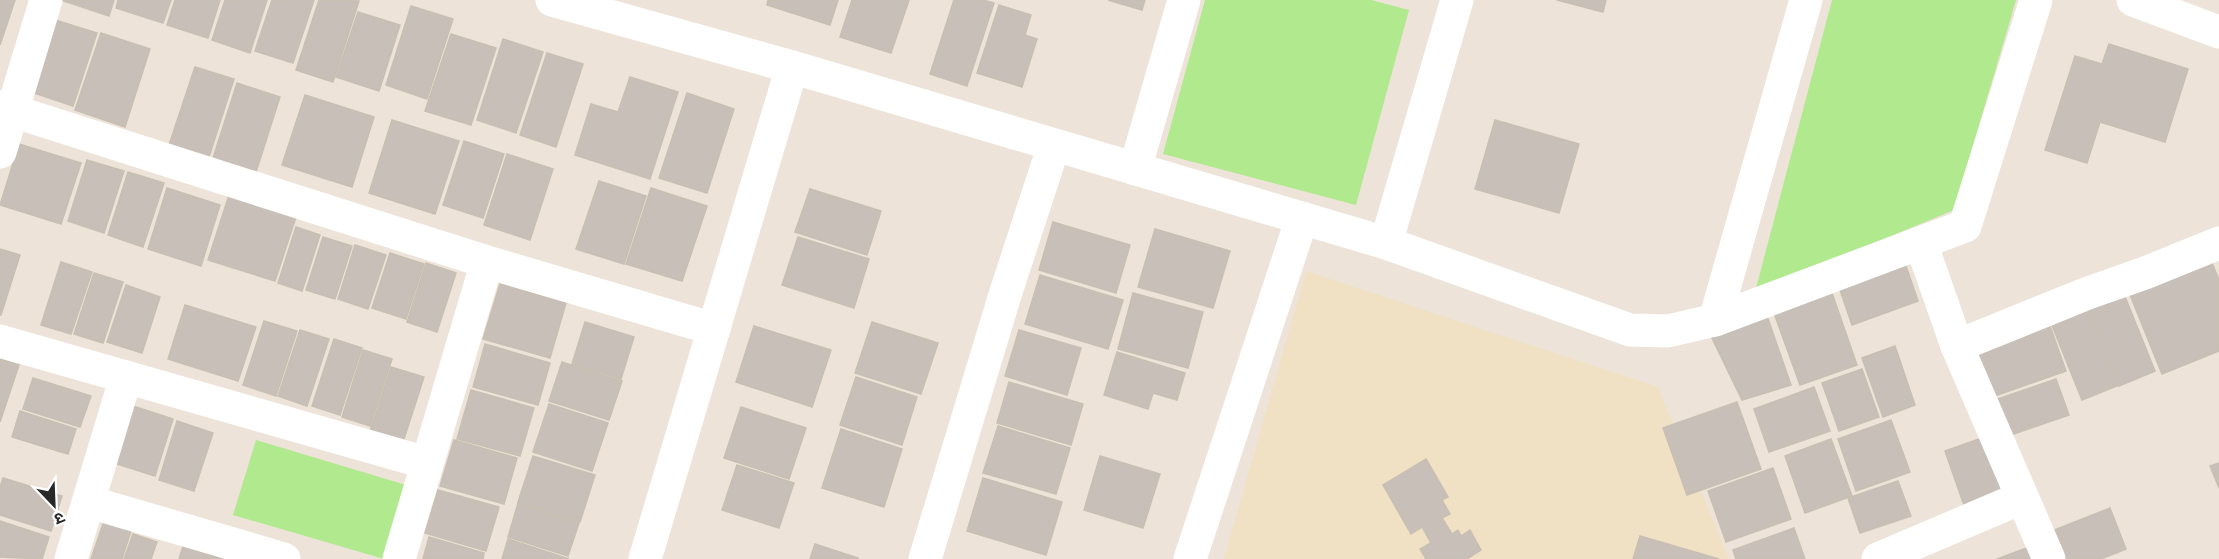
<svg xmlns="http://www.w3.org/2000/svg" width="2219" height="559" viewBox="0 0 2219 559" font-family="Cabin,'Noto Sans Devanagari',sans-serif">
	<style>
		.education { fill: #f0e1c5 }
		.green { fill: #b0e98e }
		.building { fill: #c8c0b8; stroke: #c8bfb2; stroke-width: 1.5 }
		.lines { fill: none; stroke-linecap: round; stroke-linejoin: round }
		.minor { stroke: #fff; stroke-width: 33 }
	</style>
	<rect width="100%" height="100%" fill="#ede3d8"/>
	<polygon class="education" points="1306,271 1658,387 1729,559 1224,559"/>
	<g class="green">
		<polygon points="1205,0 1371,0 1409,10 1356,205 1163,154"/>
		<polygon points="1832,0 2016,0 1954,210 1755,292"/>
		<polygon points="256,440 406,485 384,559 233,515"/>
	</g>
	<g class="building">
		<polygon points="0,0 15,0 0,45"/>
		<polygon points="61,0 114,0 109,16"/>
		<polygon points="118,0 171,0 163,23 116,8"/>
		<polygon points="175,0 220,0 208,38 167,25"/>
		<polygon points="225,0 267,0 250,53 212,40"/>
		<polygon points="272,0 314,0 293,63 255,51"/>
		<polygon points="319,0 359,1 333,82 296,70"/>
		<polygon points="768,0 838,0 830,25 767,5"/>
		<polygon points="852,0 909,0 891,53 840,37"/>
		<polygon points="954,0 983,0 994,3 967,86 930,74"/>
		<polygon points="1108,0 1145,0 1142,10"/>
		<polygon points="1557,0 1606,0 1603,12"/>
		<polygon points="999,5 1031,15 1025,35 1037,39 1022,87 977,73"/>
		<polygon points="411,6 453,19 427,99 386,85"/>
		<polygon points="358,12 400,25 379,91 336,77"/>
		<polygon points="52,19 97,33 73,106 28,91"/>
		<polygon points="101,33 150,49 125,127 75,110"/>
		<polygon points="451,34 496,48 471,125 425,111"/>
		<polygon points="503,39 543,52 516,133 477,120"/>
		<polygon points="2109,44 2188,69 2165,142 2100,122 2087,163 2045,150 2075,56 2102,64"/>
		<polygon points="547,53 583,64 556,147 520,135"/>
		<polygon points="195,67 234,79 209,157 169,145"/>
		<polygon points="630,77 678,92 650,179 575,155 591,104 618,112"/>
		<polygon points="237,83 280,97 256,172 213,158"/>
		<polygon points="687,93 734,109 707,193 659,178"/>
		<polygon points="305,95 374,117 352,187 282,165"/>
		<polygon points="392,120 459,141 435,214 369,193"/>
		<polygon points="1495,120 1579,144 1559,213 1475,189"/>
		<polygon points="464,141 504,154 483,218 443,205"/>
		<polygon points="19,144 81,163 61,224 0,205"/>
		<polygon points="507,154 553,169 530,240 484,225"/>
		<polygon points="87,160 124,171 104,233 68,221"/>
		<polygon points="128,172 164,183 143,247 108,235"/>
		<polygon points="599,181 646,196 624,264 576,249"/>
		<polygon points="167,188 220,205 201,266 148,249"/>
		<polygon points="651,188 707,206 682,281 626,264"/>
		<polygon points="231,189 298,211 275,281 208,260"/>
		<polygon points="810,189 881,211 867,255 795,232"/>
		<polygon points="1053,222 1130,245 1116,293 1039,270"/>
		<polygon points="296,227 320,235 302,291 278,283"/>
		<polygon points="1155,229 1230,251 1213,308 1138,287"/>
		<polygon points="323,237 352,246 335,299 306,290"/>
		<polygon points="798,237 869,259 854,308 782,285"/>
		<polygon points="355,245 386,255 368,309 338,299"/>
		<polygon points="0,249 20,255 1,315 0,315"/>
		<polygon points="390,253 424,264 406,319 372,308"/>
		<polygon points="2210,258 2219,280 2219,351 2162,374 2128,290"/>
		<polygon points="61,262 92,272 71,334 41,325"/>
		<polygon points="426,263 456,273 437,332 407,322"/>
		<polygon points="1906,266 1918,301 1852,325 1840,290"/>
		<polygon points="94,273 123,282 103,343 74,334"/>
		<polygon points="1040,275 1123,300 1108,349 1025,324"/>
		<polygon points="500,284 566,303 550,358 483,339"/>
		<polygon points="126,285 160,297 142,353 107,342"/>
		<polygon points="1133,293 1203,312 1188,368 1118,349"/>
		<polygon points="1832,293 1857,365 1800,385 1774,313"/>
		<polygon points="2124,294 2155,371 2119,386 2089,309"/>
		<polygon points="185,305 256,327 238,381 168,359"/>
		<polygon points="2089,309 2119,385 2082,400 2051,323"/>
		<polygon points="1766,313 1791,385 1742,400 1709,332"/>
		<polygon points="264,321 297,331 276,396 243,385"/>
		<polygon points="585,322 634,337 621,379 572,364"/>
		<polygon points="872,322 938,343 921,394 855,373"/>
		<polygon points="2049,323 2066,371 1989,398 1972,350"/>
		<polygon points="754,326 831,350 812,407 736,382"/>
		<polygon points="300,330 329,339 307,406 278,396"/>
		<polygon points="1019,330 1081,348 1067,395 1005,376"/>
		<polygon points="334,339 362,348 340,415 312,406"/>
		<polygon points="485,344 550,363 538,405 473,387"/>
		<polygon points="1895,346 1915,405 1883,417 1862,358"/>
		<polygon points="363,350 392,359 370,426 342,417"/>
		<polygon points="1117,352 1185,373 1177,400 1153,393 1148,409 1104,395"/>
		<polygon points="0,359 19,365 0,422"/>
		<polygon points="562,362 622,381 609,420 549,401"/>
		<polygon points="391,367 424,377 403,442 370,431"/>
		<polygon points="1862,369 1879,417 1839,431 1822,383"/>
		<polygon points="856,377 917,397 902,445 840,425"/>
		<polygon points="33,378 91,396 80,427 23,409"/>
		<polygon points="2056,379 2069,415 2002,438 1989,402"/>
		<polygon points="1009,382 1083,404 1071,445 997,423"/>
		<polygon points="1814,387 1830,431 1769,452 1754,409"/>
		<polygon points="471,390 534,408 520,456 457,439"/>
		<polygon points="1737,402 1761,469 1687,495 1663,428"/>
		<polygon points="549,404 608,423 592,471 533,452"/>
		<polygon points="133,406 173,419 155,476 114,463"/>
		<polygon points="741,407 806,428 789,479 724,458"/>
		<polygon points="20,411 76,429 68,454 12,437"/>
		<polygon points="1891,420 1910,472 1856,491 1838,439"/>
		<polygon points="177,421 213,433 194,491 159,480"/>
		<polygon points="998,426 1070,448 1056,494 983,473"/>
		<polygon points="841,429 902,449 884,507 822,488"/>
		<polygon points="1982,438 2004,498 1966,511 1945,451"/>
		<polygon points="1831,439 1852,496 1805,513 1785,456"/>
		<polygon points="454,440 517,458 504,504 440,486"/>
		<polygon points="533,456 595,475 580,522 518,502"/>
		<polygon points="1100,456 1160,474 1143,528 1084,510"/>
		<polygon points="1426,459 1448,497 1442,500 1450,514 1442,518 1452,534 1458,530 1461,536 1470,530 1481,550 1467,559 1426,559 1420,549 1431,543 1422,527 1411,534 1383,485"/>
		<polygon points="2219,463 2219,488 2210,466"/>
		<polygon points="737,465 794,483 779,528 722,510"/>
		<polygon points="1773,468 1791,519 1726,542 1708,491"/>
		<polygon points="3,478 62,496 51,531 0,515 0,487"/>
		<polygon points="983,478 1062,502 1046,555 967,531"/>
		<polygon points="1898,481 1911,516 1860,533 1848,498"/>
		<polygon points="438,490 499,507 486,551 425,533"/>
		<polygon points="518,503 579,523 568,556 508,537"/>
		<polygon points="2110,508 2126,549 2101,559 2052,559 2042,535"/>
		<polygon points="0,521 49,537 42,559 0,557"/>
		<polygon points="104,521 131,531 122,559 91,559"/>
		<polygon points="1794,528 1805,559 1736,559 1733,550"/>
		<polygon points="133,534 157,542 151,559 124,559"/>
		<polygon points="1640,536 1719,559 1633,559"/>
		<polygon points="429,537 484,553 483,559 423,559"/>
		<polygon points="508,539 569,559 502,559"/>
		<polygon points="815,544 858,558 858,559 810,559"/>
		<polygon points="183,546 223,559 179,559"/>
		<polygon points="2032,546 2036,559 1997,559"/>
	</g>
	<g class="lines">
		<g class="minor">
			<polyline points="552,0 792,67 1386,243 1630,330 1668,331 1715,320 1806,0"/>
			<polyline points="2133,0 2219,32"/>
			<polyline points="0,107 487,262 714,329"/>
			<polyline points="0,152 46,0"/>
			<polyline points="1135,169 1184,0"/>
			<polyline points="1386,243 1457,0"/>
			<polyline points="1921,243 1957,346 2049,559"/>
			<polyline points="1715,320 1965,226 2036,0"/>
			<polyline points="0,341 427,463"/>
			<polyline points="1957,346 2088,293 2145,273 2219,243"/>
			<polyline points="89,502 284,559"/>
			<polyline points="71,559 126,377"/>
			<polyline points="399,559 487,262"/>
			<polyline points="645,559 792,67"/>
			<polyline points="925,559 1005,295 1054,145"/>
			<polyline points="1190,559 1302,218"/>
			<polyline points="1878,559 2021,498"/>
		</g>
	</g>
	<g transform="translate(54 505) rotate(157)" stroke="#ffffff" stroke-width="4.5" paint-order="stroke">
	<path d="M0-4.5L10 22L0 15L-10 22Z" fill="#282828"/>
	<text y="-9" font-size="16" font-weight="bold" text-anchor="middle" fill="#282828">उ</text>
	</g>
</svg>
